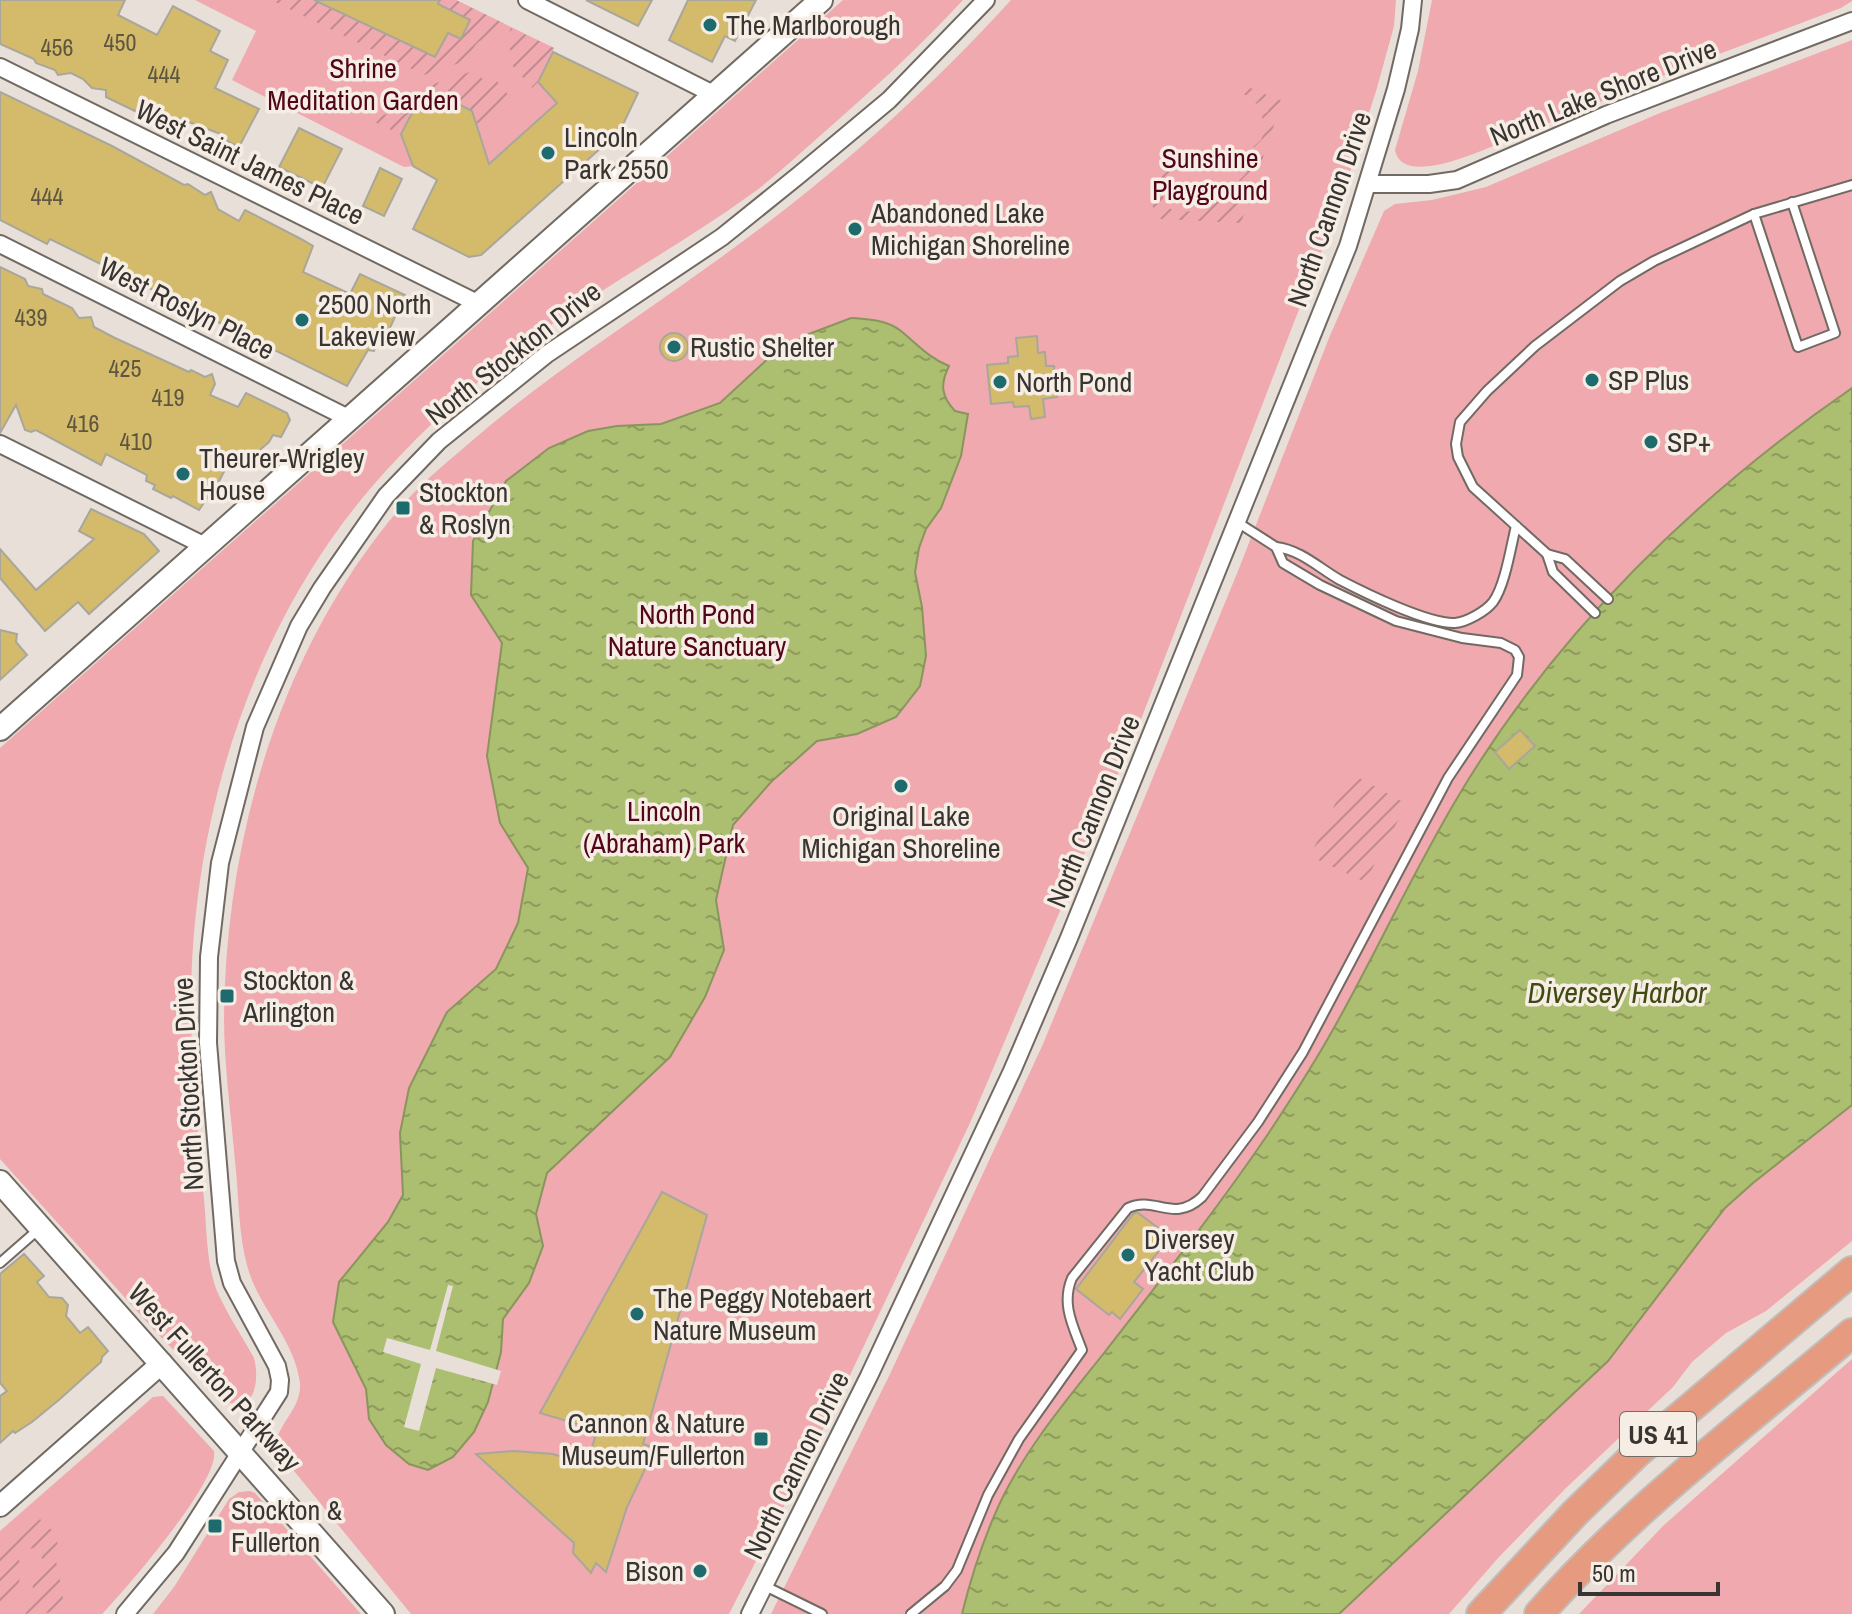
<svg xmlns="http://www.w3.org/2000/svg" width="1852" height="1614" viewBox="0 0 1852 1614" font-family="'Archivo Narrow',sans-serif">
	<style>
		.park { fill: #efa9af }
		.garden { fill: url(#garden-furrows) }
		.water { fill: url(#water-ripples); stroke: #89955d; stroke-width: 2 }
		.pier { fill: #e8e0d8 }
		.building { fill: #d3bb6b; stroke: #a9a69c; stroke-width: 2 }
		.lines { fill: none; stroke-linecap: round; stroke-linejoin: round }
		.service-casing { stroke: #716a63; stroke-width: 12 }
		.minor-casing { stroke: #716a63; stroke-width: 20 }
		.tertiary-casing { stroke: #716a63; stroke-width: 24 }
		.secondary-casing { stroke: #716a63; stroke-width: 26 }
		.motorway-casing { stroke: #bfbebd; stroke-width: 32 }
		.service { stroke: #fff; stroke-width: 8 }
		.minor { stroke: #fff; stroke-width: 16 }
		.tertiary { stroke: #fff; stroke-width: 20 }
		.secondary { stroke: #fff; stroke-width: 22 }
		.motorway { stroke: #e69b80; stroke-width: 28 }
		.poi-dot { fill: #1e6b6e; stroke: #f6ede5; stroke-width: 3 }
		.labels { text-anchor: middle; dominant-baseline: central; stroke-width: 7; stroke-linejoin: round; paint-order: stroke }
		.number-label { font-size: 24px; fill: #5f5640 }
		.shield { fill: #f6ede5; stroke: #716c67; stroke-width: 2 }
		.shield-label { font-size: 26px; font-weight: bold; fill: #383431 }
		.poi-label { font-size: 28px; fill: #383431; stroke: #f6ede5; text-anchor: start }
		.park-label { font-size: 28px; fill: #53051a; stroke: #f6ede5 }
		.street-label { font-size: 28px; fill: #383431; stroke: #f6ede5 }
		.water-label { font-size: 30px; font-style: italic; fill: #404b12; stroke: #f6ede5 }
	</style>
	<defs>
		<pattern id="garden-furrows" width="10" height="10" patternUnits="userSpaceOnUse" patternTransform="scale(2)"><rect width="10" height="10" fill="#efa9af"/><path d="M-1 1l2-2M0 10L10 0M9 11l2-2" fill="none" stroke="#c38a8f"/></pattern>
		<pattern id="water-ripples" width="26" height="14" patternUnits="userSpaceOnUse" patternTransform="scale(2)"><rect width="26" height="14" fill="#acbe70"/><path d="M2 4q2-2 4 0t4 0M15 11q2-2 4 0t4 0" fill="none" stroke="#8d9b5d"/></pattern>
	</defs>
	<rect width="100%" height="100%" fill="#e8e0d8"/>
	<g class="park">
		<polygon points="195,0 314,0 435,57 448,33 461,39 470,21 439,0 456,0 554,48 538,82 556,103 471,179 473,166 483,146 472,111 445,97 415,107 401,134 413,166 404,167 232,80 256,31"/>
		<path d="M843 0H963C919 48 870 92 821 135 798 155 775 177 750 195 674 250 590 293 516 351 448 405 382 467 332 538 236 675 190 847 191 1012 192 1075 198 1136 204 1199 207 1229 206 1263 217 1291 227 1314 242 1336 254 1358 260 1380 255 1417 223 1400L154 1330 0 1159V748Z"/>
		<path d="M1011 0H1396L1394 26 1377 88 1340 203 1138 727 970 1123 841 1394 729 1614H411L276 1449C274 1426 302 1410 300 1383 295 1341 260 1309 248 1269 238 1235 239 1196 235 1161 231 1114 224 1065 224 1017 226 833 283 640 407 500 427 478 451 459 474 439 547 376 628 324 706 268 817 190 920 100 1011 0Z"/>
		<path d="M1432 0H1852V1L1841 8 1682 68 1486 149C1466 157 1401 184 1395 150L1418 71Z"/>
		<polygon points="1852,40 1852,1241 1766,1311 1726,1333 1692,1362 1673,1387 1566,1488 1499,1557 1449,1614 771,1614 890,1374 1043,1044 1238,571 1329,338 1384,211 1395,204 1432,200 1486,187 1660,113"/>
		<polygon points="1852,1359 1852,1614 1579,1614 1664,1525"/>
		<path d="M163 1396 214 1451C220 1481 125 1590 102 1614H0V1531L153 1397Z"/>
		<polygon points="250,1491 255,1493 361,1614 153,1614 174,1587 229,1499 239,1492"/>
	</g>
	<g class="garden">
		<path d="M271 0H314L435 57 448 33 461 39 470 21 438 4 439 0H456L505 24 497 38C483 35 471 44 471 59L424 75Z"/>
		<polygon points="511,28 554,48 538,82 532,88 512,65 511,51 505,42"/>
		<path d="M473 71 484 80H496L514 102 489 123 486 120 476 124 472 111 445 97 415 107 402 135 366 118 367 116C385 117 400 113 403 94Z"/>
		<path d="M1243 85 1282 101 1241 223 1161 219C1143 203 1157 184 1165 165L1173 168C1155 187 1160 218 1191 211L1203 198 1227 203 1233 198 1239 199 1241 186 1236 184 1249 170 1251 157 1255 156V148L1253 147 1261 140 1267 125 1263 123 1262 114 1268 112 1262 100 1256 104 1252 98 1243 94Z"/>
		<polygon points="1350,773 1407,804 1365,882 1310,856"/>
		<path d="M40 1519 56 1534 58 1547 55 1556 63 1595 62 1612 21 1614C34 1593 34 1600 32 1576L43 1561 40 1553 33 1548 24 1550 19 1557C21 1580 21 1594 0 1608V1555Z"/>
	</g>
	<g class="water">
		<path d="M851 318C868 319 887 320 901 331 918 345 929 358 949 366 940 384 941 396 955 411L968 414 961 456 941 508 926 529 919 548 915 572 922 607 926 656 920 686 896 717 857 734 817 741 771 782 733 825 716 900 724 950 705 997 670 1057 547 1173 536 1214 543 1246 529 1283 503 1319 501 1352 488 1402 474 1432 453 1457 428 1470 409 1464 386 1445 369 1419 366 1389 333 1322 339 1282 388 1222 403 1195 400 1133 409 1088 447 1012 496 969 518 923 528 868 500 823 487 756 502 643 471 595 473 541 506 481 549 448 588 431 617 426 661 424 720 403 773 354 809 334Z"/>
		<path d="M1852 388V1105L1753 1183 1725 1208 1608 1361 1339 1614H962C971 1577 983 1540 999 1505 1025 1449 1066 1401 1104 1353 1159 1282 1215 1212 1266 1137 1290 1101 1314 1064 1335 1026 1378 949 1414 870 1459 795 1556 632 1697 495 1852 388Z"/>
	</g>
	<polygon class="pier" points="448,1285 453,1286 436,1351 501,1371 497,1385 436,1368 419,1431 404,1427 421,1364 383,1352 387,1338 430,1350"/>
	<g class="building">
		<polygon points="0,0 125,0 118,15 157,35 173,6 220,31 210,51 228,60 215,88 259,109 239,147 219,137 221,134 178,118 172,129 106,97 106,90 92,88 83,79 71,73 58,75 55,70 36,63 34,59 0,44"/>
		<polygon points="314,0 439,0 438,4 470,20 461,39 448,33 435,57"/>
		<polygon points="586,0 652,0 638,26"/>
		<polygon points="688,0 756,0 735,41 725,36 712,62 669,40"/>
		<polygon points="553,52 638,93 620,131 481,255 469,257 413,229 437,180 413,166 401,134 415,107 445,97 472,111 489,164 557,103 538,82"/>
		<polygon points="0,92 112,146 184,185 188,184 205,195 211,192 218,209 239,221 245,210 301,239 313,246 303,272 350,294 360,274 405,295 389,330 384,328 374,351 368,350 347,386 50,239 47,244 0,220"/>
		<polygon points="299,128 342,149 322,188 279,167"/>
		<polygon points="380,168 402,179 384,216 363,206"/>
		<polygon points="0,267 25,279 28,286 42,289 43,294 72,308 79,318 91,317 94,327 115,338 189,372 191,370 205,377 212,374 215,384 210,395 238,407 246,393 287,413 290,420 281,437 273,435 269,442 239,468 229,462 212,495 210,494 199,510 173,496 171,498 153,489 155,485 146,481 147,475 106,454 101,465 36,430 31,432 25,430 16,405 0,433"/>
		<circle cx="674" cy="347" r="14"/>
		<polygon points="1037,336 1038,353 1045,352 1046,366 1054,366 1057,397 1043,399 1045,417 1031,419 1029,406 1014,407 1013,402 991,404 987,365 1008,363 1008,357 1018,356 1016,338"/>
		<polygon points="91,509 144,534 159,551 89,614 78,602 45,631 0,578 0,549 36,590 94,539 79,531"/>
		<polygon points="0,630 17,634 16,642 27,655 0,680"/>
		<polygon points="1520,730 1535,746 1509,769 1495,752"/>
		<polygon points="662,1192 707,1215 643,1444 655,1448 627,1507 606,1572 596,1563 591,1573 573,1553 574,1543 476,1454 514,1451 553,1454 587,1465 597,1430 540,1413"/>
		<polygon points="1137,1212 1170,1237 1134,1282 1143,1289 1120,1319 1112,1312 1109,1315 1076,1289 1133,1214"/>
		<polygon points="24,1254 44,1276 37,1282 49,1297 62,1298 68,1305 66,1316 80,1333 88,1327 108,1351 102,1357 101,1362 60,1399 32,1422 15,1433 13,1431 0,1443 0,1396 7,1391 0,1383 0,1274"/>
	</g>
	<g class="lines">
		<defs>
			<g id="service">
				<polyline points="1754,214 1798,347 1835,333 1792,202"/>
				<path d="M1276 547C1301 550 1319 568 1340 580 1365 593 1428 624 1455 623 1467 622 1486 611 1493 602 1505 586 1511 546 1516 526"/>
				<polyline points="1547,554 1553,572 1595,613"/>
				<polyline points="1608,599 1565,559 1547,554 1473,487 1458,457 1456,444 1460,422 1487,391 1535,346 1620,281 1654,261 1754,214 1852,185"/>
				<polyline points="0,1263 40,1228"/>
				<polyline points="765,1586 822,1614"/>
				<path d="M911 1614 945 1586 957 1570 988 1495 1019 1439 1082 1350C1073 1326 1061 1304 1072 1278L1128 1208C1155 1195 1173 1224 1202 1197L1258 1122 1303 1052 1448 778 1517 675 1519 657 1515 650 1501 643 1462 638 1396 621 1320 585 1283 563 1276 547 1237 522"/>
			</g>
			<g id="minor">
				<polyline points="527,0 713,94"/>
				<polyline points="0,67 477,303"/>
				<polyline points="1369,184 1429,184 1457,180 1606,115 1852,21"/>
				<polyline points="0,244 350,419"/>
				<polyline points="0,444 205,546"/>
				<polyline points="125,1614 176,1553 279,1392 280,1380 277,1366 232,1283 226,1261 208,1043 209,957 220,863 255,727 299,626 322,588 386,496 439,441 547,354 722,237 799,175 889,100 986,0"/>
				<polyline points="750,1614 869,1376 1012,1071 1069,938 1348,246 1396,89 1410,29 1413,0"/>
			</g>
			<polyline id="tertiary" points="0,1506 162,1363"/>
			<g id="secondary">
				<polyline points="0,729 821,0"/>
				<polyline points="0,1182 383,1614"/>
			</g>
			<g id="motorway">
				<polyline points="1481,1614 1575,1513 1637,1453 1852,1271"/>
				<path d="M1539 1614C1631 1509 1746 1423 1852 1333"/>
			</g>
		</defs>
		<use href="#service" class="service-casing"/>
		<use href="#minor" class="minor-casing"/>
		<use href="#tertiary" class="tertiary-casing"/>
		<use href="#secondary" class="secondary-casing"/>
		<use href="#motorway" class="motorway-casing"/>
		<use href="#service" class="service"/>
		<use href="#minor" class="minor"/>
		<use href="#tertiary" class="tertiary"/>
		<use href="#secondary" class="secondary"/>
		<use href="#motorway" class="motorway"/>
	</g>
	<g class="poi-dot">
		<circle cx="710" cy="25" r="8"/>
		<circle cx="548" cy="153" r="8"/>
		<circle cx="855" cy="229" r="8"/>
		<circle cx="302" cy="320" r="8"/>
		<circle cx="674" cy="347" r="8"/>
		<circle cx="1592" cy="380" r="8"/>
		<circle cx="1000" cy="382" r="8"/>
		<circle cx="1651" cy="442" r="8"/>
		<circle cx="183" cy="474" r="8"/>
		<rect x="395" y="500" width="16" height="16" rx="4"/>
		<circle cx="901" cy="786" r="8"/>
		<rect x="219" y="988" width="16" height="16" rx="4"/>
		<circle cx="1128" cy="1255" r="8"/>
		<circle cx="637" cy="1314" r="8"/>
		<rect x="753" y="1431" width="16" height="16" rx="4"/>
		<rect x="207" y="1518" width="16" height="16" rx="4"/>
		<circle cx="700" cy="1571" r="8"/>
	</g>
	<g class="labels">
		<g class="number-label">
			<text x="120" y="42">450</text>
			<text x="57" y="47">456</text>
			<text x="164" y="74">444</text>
			<text x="47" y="196">444</text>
			<text x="31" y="317">439</text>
			<text x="125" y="368">425</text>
			<text x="168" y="397">419</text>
			<text x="83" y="423">416</text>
			<text x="136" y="441">410</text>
		</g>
		<rect class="shield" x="1620" y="1412" width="76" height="44" rx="6"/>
		<g class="shield-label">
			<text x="1658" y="1434">US 41</text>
		</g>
		<g class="poi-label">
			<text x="726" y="25">The Marlborough</text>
			<text x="564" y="137">Lincoln<tspan x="564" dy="32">Park 2550</tspan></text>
			<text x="871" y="213">Abandoned Lake<tspan x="871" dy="32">Michigan Shoreline</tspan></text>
			<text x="318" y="304">2500 North<tspan x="318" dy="32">Lakeview</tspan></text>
			<text x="690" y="347">Rustic Shelter</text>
			<text x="1608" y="380">SP Plus</text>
			<text x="1016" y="382">North Pond</text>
			<text x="1667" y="442">SP+</text>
			<text x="199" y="458">Theurer-Wrigley<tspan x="199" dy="32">House</tspan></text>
			<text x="419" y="492">Stockton<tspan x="419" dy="32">&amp; Roslyn</tspan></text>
			<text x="901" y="816" text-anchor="middle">Original Lake<tspan x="901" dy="32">Michigan Shoreline</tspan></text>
			<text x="243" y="980">Stockton &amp;<tspan x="243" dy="32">Arlington</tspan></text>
			<text x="1144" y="1239">Diversey<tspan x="1144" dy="32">Yacht Club</tspan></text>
			<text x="653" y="1298">The Peggy Notebaert<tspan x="653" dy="32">Nature Museum</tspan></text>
			<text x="745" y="1423" text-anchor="end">Cannon &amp; Nature<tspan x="745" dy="32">Museum/Fullerton</tspan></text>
			<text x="231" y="1510">Stockton &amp;<tspan x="231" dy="32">Fullerton</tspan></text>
			<text x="684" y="1571" text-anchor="end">Bison</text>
		</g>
		<g class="park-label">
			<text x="363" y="68">Shrine<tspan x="363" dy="32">Meditation Garden</tspan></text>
			<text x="1210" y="158">Sunshine<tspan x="1210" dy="32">Playground</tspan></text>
			<text x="697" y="614">North Pond<tspan x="697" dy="32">Nature Sanctuary</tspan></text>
			<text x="664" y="811">Lincoln<tspan x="664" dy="32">(Abraham) Park</tspan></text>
		</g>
		<g class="street-label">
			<text transform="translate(1603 92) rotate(-22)">North Lake Shore Drive</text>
			<text transform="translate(250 162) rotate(26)">West Saint James Place</text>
			<text transform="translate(1329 209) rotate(-71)">North Cannon Drive</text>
			<text transform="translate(187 308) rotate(27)">West Roslyn Place</text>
			<text transform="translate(513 353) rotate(-38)">North Stockton Drive</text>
			<text transform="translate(1093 811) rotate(-68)">North Cannon Drive</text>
			<text transform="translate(188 1084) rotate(-93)">North Stockton Drive</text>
			<text transform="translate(215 1377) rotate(48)">West Fullerton Parkway</text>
			<text transform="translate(796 1465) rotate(-64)">North Cannon Drive</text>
		</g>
		<g class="water-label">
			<text x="1617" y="992">Diversey Harbor</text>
		</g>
	</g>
	<path d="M1580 1582v12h138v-12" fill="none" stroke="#383431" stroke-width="4"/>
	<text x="1592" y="1582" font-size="24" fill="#383431" stroke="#f6ede5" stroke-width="6" paint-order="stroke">50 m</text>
</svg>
